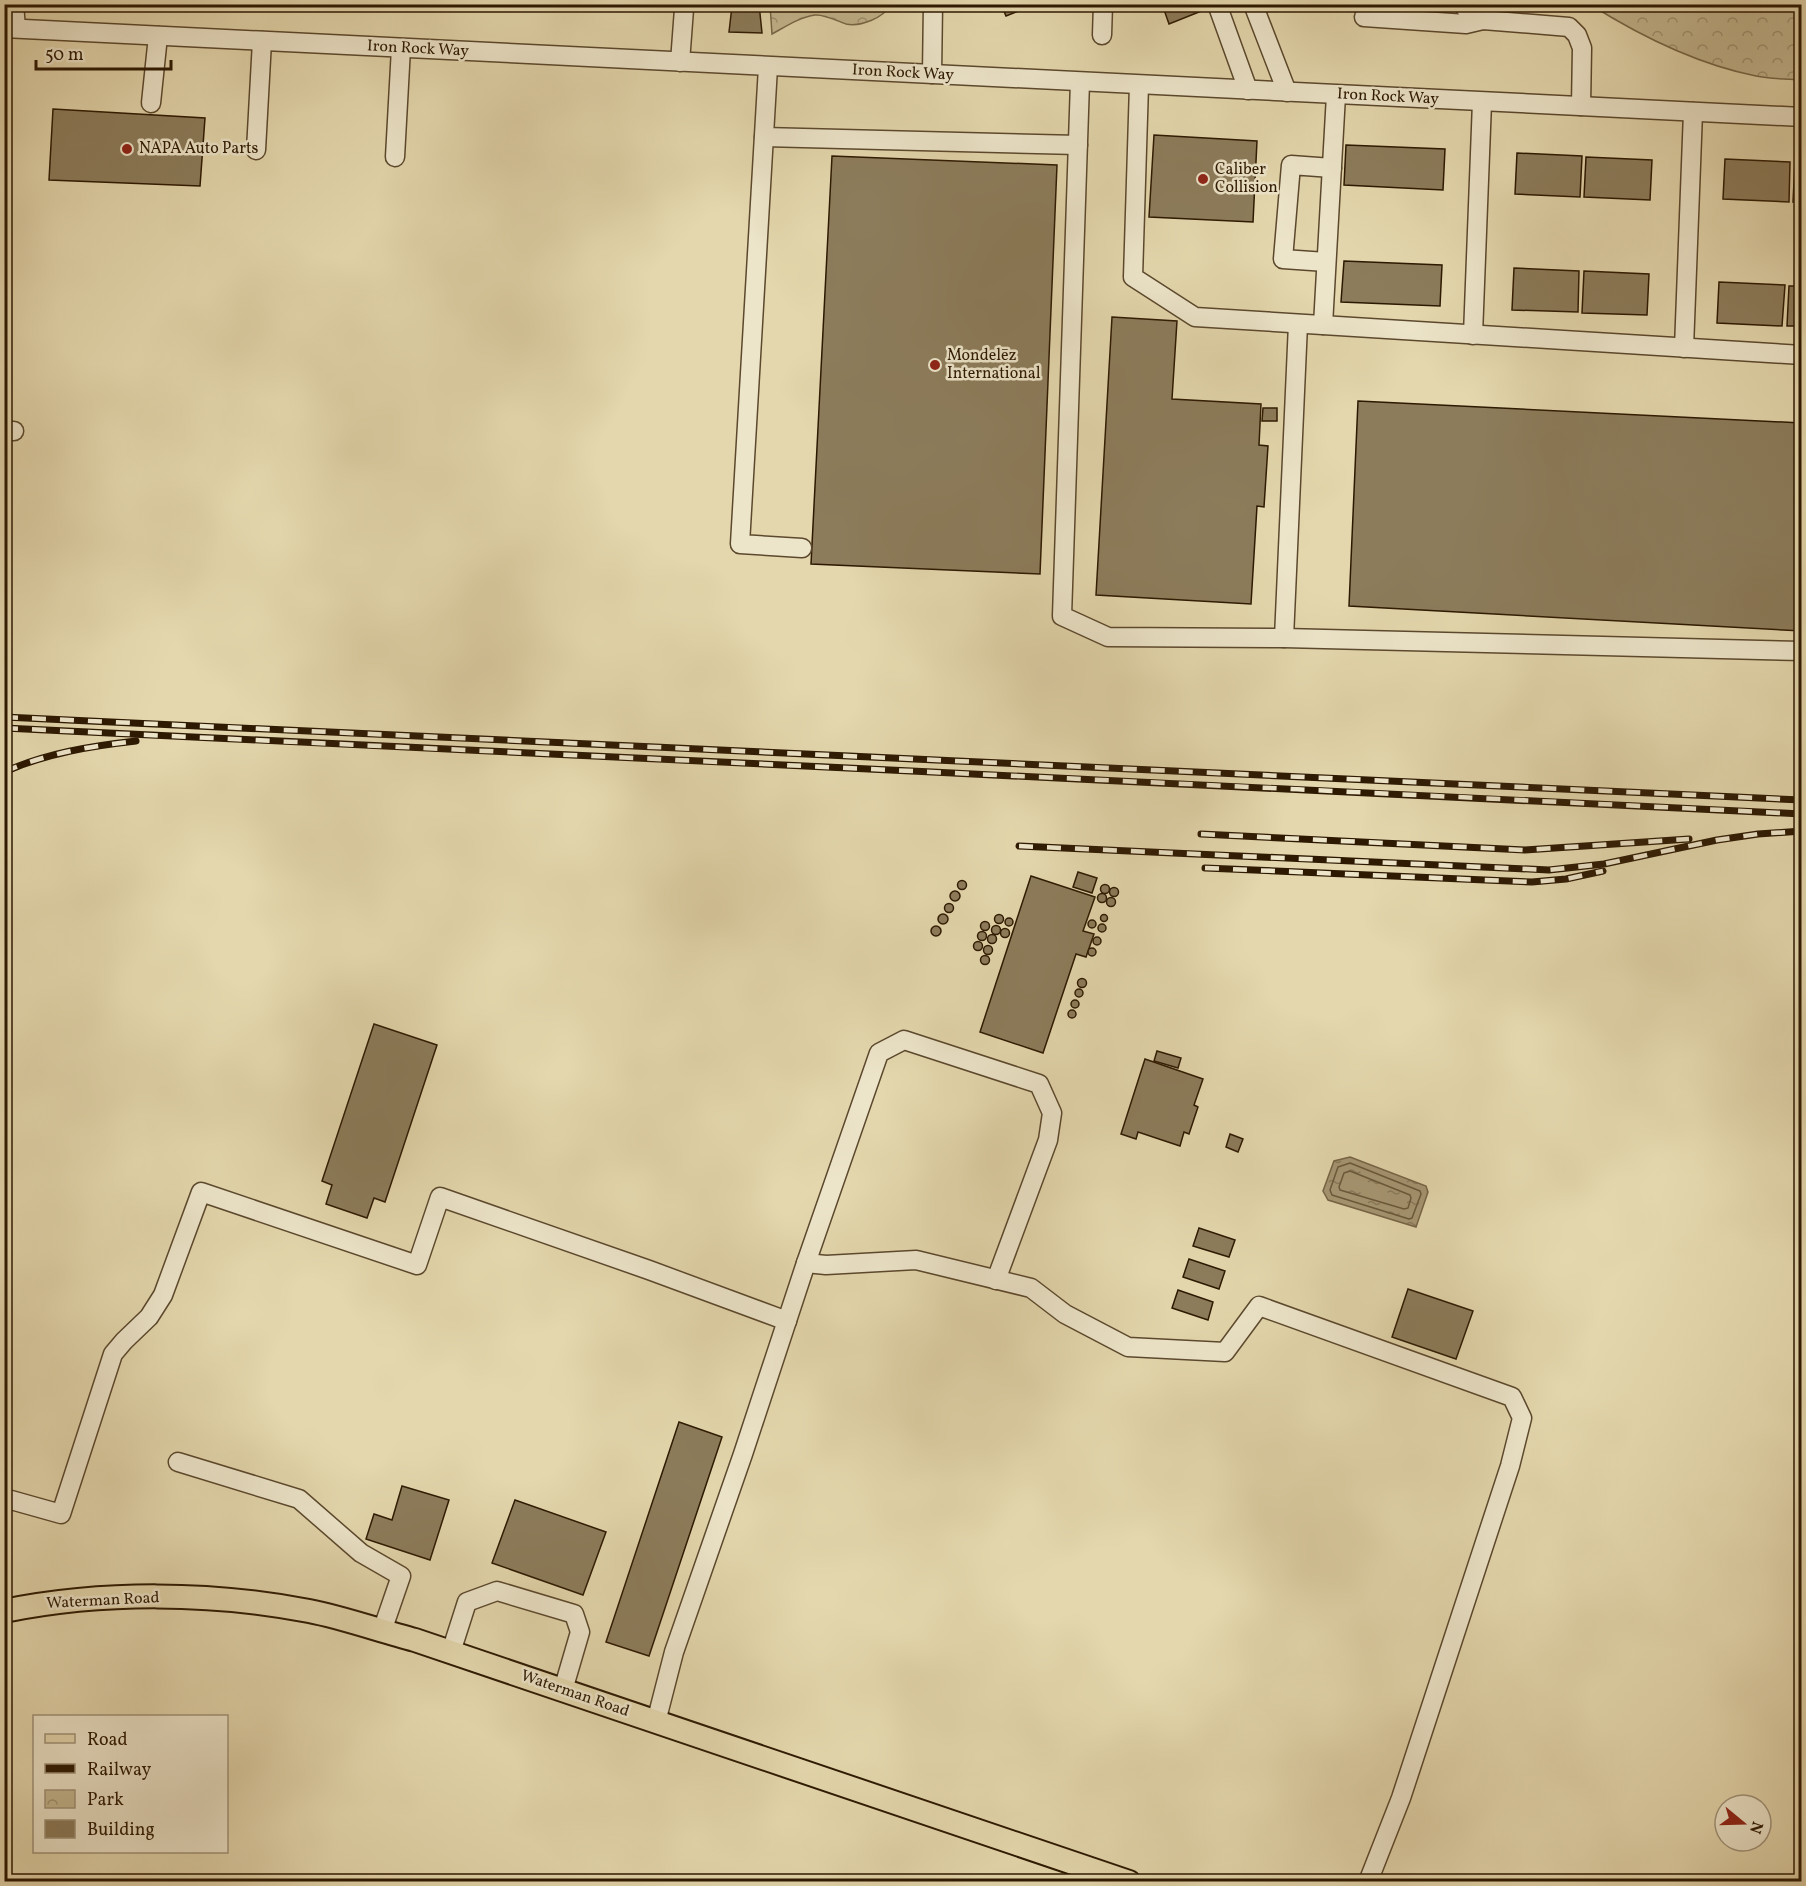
<svg xmlns="http://www.w3.org/2000/svg" width="1806" height="1886" viewBox="0 0 1806 1886" font-family="Vollkorn,serif">
	<style>
		.park { fill: url(#park-crowns); stroke: #796849; stroke-width: 1.5 }
		.water { fill: url(#water-ripples); stroke: #766446; stroke-width: 1.5 }
		.lines { fill: none; stroke-linecap: round; stroke-linejoin: round }
		.shore { stroke: #6a583a; stroke-width: 1.5 }
		.building { fill: #8c7c5b; stroke: #2d1902; stroke-width: 1.5 }
		.minor-casing { stroke: #5b482d; stroke-width: 21 }
		.major-casing { stroke: #2d1902; stroke-width: 26 }
		.minor { stroke: #ede5ca; stroke-width: 18 }
		.major { stroke: #e4d7ad; stroke-width: 22 }
		.rail-casing { stroke: #2d1902; stroke-width: 7 }
		.rail { stroke: #ede5ca; stroke-width: 4.5; stroke-dasharray: 14; stroke-linecap: butt }
		.poi-dot { fill: #8f2418; stroke: #ede5ca; stroke-width: 2 }
		.labels { text-anchor: middle; dominant-baseline: central; stroke-width: 5; stroke-linejoin: round; paint-order: stroke }
		.street-label { font-size: 16px; fill: #2d1902; stroke: #ede5ca }
		.poi-label { font-size: 16px; fill: #2d1902; stroke: #ede5ca; text-anchor: start }
	</style>
	<defs>
		<pattern id="park-crowns" width="20" height="18" patternUnits="userSpaceOnUse" patternTransform="scale(1.5)"><rect width="20" height="18" fill="#c5b790"/><path d="M2 6a3 3 0 1 1 6 0M12 15a3 3 0 1 1 6 0" fill="none" stroke="#a09473"/></pattern>
		<pattern id="water-ripples" width="26" height="14" patternUnits="userSpaceOnUse" patternTransform="scale(1.5)"><rect width="26" height="14" fill="#a69673"/><path d="M2 4q2-2 4 0t4 0M15 11q2-2 4 0t4 0" fill="none" stroke="#887a5c"/></pattern>
	</defs>
	<rect width="100%" height="100%" fill="#e4d7ad"/>
	<filter id="stains"><feTurbulence type="fractalNoise" baseFrequency=".00333" numOctaves="4"/><feColorMatrix values="0 0 0 0 .2 0 0 0 0 .09 0 0 0 0 .02 0 0 0 .5 -.17"/></filter>
	<radialGradient id="worn" r=".72"><stop offset=".6" stop-color="#630" stop-opacity="0"/><stop offset="1" stop-color="#630" stop-opacity=".3"/></radialGradient>
	<g class="park">
		<path d="M770 5V4L890 5C884 18 860 27 846 24 837 21 824 14 815 15 800 17 785 27 772 34Z"/>
		<path d="M1591 5H1801V80C1786 79 1770 79 1756 76 1696 64 1642 37 1591 5Z"/>
	</g>
	<polygon class="water" points="1350,1157 1426,1186 1428,1192 1416,1227 1328,1200 1323,1191 1334,1161"/>
	<g class="lines">
		<g class="shore">
			<polygon points="1350,1163 1420,1191 1421,1194 1412,1218 1409,1219 1332,1195 1330,1190 1338,1167"/>
			<polygon points="1350,1171 1410,1195 1411,1198 1408,1208 1404,1209 1340,1190 1339,1187 1344,1173"/>
		</g>
	</g>
	<g class="building">
		<polygon points="730,4 759,4 762,33 729,32 732,6"/>
		<polygon points="1001,4 1036,4 1006,16"/>
		<polygon points="1162,4 1214,4 1214,6 1169,24"/>
		<polygon points="53,109 205,118 200,186 49,180"/>
		<polygon points="1154,135 1257,141 1253,222 1149,217"/>
		<polygon points="1346,145 1445,149 1443,190 1344,185"/>
		<polygon points="1517,153 1582,156 1580,197 1515,194"/>
		<polygon points="832,156 1057,165 1040,574 811,564"/>
		<polygon points="1586,157 1652,160 1650,200 1584,197"/>
		<polygon points="1725,159 1790,162 1789,202 1723,199"/>
		<polygon points="1795,162 1802,162 1802,203 1793,202"/>
		<polygon points="1344,261 1442,265 1440,306 1341,302"/>
		<polygon points="1514,268 1579,271 1578,312 1512,310"/>
		<polygon points="1584,271 1649,274 1647,315 1582,313"/>
		<polygon points="1719,282 1785,285 1782,326 1717,323"/>
		<polygon points="1789,286 1802,286 1802,326 1787,326"/>
		<polygon points="1112,317 1177,321 1172,399 1261,404 1259,445 1268,446 1264,507 1257,506 1251,604 1096,595"/>
		<polygon points="1358,401 1802,423 1802,631 1349,606"/>
		<polygon points="1263,408 1277,408 1277,421 1262,421"/>
		<polygon points="1078,872 1097,878 1092,893 1073,887"/>
		<polygon points="1031,876 1095,897 1083,931 1094,934 1086,957 1076,954 1043,1053 980,1032"/>
		<circle cx="962" cy="885" r="4.5"/>
		<circle cx="1105" cy="889" r="4.5"/>
		<circle cx="1114" cy="892" r="4.5"/>
		<circle cx="955" cy="896" r="5"/>
		<circle cx="1102" cy="898" r="4.5"/>
		<circle cx="1111" cy="902" r="4.5"/>
		<circle cx="949" cy="908" r="4.5"/>
		<circle cx="943" cy="919" r="5"/>
		<circle cx="1104" cy="918" r="3.5"/>
		<circle cx="999" cy="919" r="4.5"/>
		<circle cx="1009" cy="922" r="4"/>
		<circle cx="1092" cy="924" r="4"/>
		<circle cx="985" cy="926" r="4.5"/>
		<circle cx="1102" cy="928" r="4"/>
		<circle cx="996" cy="930" r="4.5"/>
		<circle cx="936" cy="931" r="5"/>
		<circle cx="1005" cy="933" r="4.5"/>
		<circle cx="982" cy="936" r="4.5"/>
		<circle cx="992" cy="939" r="4.5"/>
		<circle cx="1097" cy="941" r="4"/>
		<circle cx="978" cy="946" r="4.5"/>
		<circle cx="988" cy="950" r="4.5"/>
		<circle cx="1092" cy="952" r="4"/>
		<circle cx="985" cy="960" r="4.5"/>
		<circle cx="1082" cy="983" r="4.5"/>
		<circle cx="1079" cy="993" r="4"/>
		<circle cx="1075" cy="1004" r="4"/>
		<circle cx="1072" cy="1014" r="4"/>
		<polygon points="374,1024 437,1045 385,1202 374,1198 367,1218 326,1204 332,1185 322,1181"/>
		<polygon points="1157,1051 1181,1058 1178,1068 1154,1061"/>
		<polygon points="1145,1059 1203,1079 1194,1105 1198,1107 1189,1134 1184,1132 1180,1146 1138,1132 1136,1139 1121,1134"/>
		<polygon points="1230,1134 1243,1139 1238,1152 1226,1147"/>
		<polygon points="1199,1228 1235,1240 1229,1257 1193,1246"/>
		<polygon points="1189,1259 1225,1271 1219,1289 1183,1277"/>
		<polygon points="1408,1289 1473,1311 1456,1359 1392,1337"/>
		<polygon points="1178,1290 1213,1302 1208,1320 1172,1308"/>
		<polygon points="679,1422 722,1437 649,1656 606,1642"/>
		<polygon points="402,1486 449,1500 430,1560 366,1539 374,1514 392,1520"/>
		<polygon points="515,1500 606,1532 583,1595 492,1563"/>
	</g>
	<g class="lines">
		<defs>
			<g id="minor">
				<polyline points="14,4 16,28"/>
				<polyline points="1217,4 1248,90"/>
				<polyline points="1253,4 1287,92"/>
				<polyline points="1464,4 1466,9 1483,20"/>
				<polyline points="1364,17 1466,24 1483,20 1569,27 1577,35 1582,48 1581,106"/>
				<polyline points="4,28 1802,117"/>
				<polyline points="1102,35 1103,4"/>
				<polyline points="680,62 684,9"/>
				<polyline points="768,67 740,544 802,548"/>
				<polyline points="932,74 933,4"/>
				<polyline points="1080,82 1062,616 1108,637 1284,638 1298,324"/>
				<polyline points="1139,85 1133,277 1195,317 1802,355"/>
				<polyline points="151,103 158,36"/>
				<polyline points="764,137 1078,145"/>
				<polyline points="256,150 262,41"/>
				<polyline points="395,157 401,48"/>
				<polyline points="1326,262 1283,259 1291,165 1332,168"/>
				<polyline points="1323,325 1336,95"/>
				<polyline points="1473,335 1482,102"/>
				<polyline points="1684,348 1693,112"/>
				<polyline points="4,431 14,431"/>
				<polyline points="1284,638 1802,651"/>
				<polyline points="806,1263 879,1053 904,1040 1039,1084 1052,1113 1048,1140 996,1280"/>
				<polyline points="178,1462 299,1499 361,1553 401,1576 382,1631"/>
				<polyline points="4,1498 61,1514 113,1354 124,1341 149,1317 163,1295 201,1192 417,1265 440,1197 649,1270 787,1321"/>
				<polyline points="451,1652 467,1602 497,1591 574,1614 580,1632 563,1690"/>
				<polyline points="656,1722 674,1652 743,1454 806,1263 826,1265 916,1260 1031,1288 1065,1314 1128,1347 1225,1352 1259,1306 1512,1397 1522,1418 1510,1466 1401,1798 1368,1882"/>
			</g>
			<path id="major" d="M4 1611C104 1591 210 1592 309 1611 345 1618 380 1631 415 1640L1129 1882"/>
		</defs>
		<use href="#minor" class="minor-casing"/>
		<use href="#major" class="major-casing"/>
		<use href="#minor" class="minor"/>
		<use href="#major" class="major"/>
		<defs>
			<g id="rail">
				<polyline points="4,717 1802,800"/>
				<path d="M4 728C603 757 1203 784 1802 814"/>
				<path d="M4 772C47 753 91 746 136 741"/>
				<polyline points="1201,834 1525,850 1689,839"/>
				<polyline points="1019,846 1549,870 1604,864 1717,840 1758,834 1802,831"/>
				<polyline points="1205,868 1532,882 1566,879 1603,871"/>
			</g>
		</defs>
		<use href="#rail" class="rail-casing"/>
		<use href="#rail" class="rail"/>
	</g>
	<g class="poi-dot">
		<circle cx="127" cy="149" r="6"/>
		<circle cx="1203" cy="179" r="6"/>
		<circle cx="935" cy="365" r="6"/>
	</g>
	<g class="labels">
		<g class="street-label">
			<text transform="translate(418 49) rotate(3)">Iron Rock Way</text>
			<text transform="translate(903 73) rotate(3)">Iron Rock Way</text>
			<text transform="translate(1388 97) rotate(3)">Iron Rock Way</text>
			<text transform="translate(103 1601) rotate(-3)">Waterman Road</text>
			<text transform="translate(575 1694) rotate(19)">Waterman Road</text>
		</g>
		<g class="poi-label">
			<text x="139" y="149">NAPA Auto Parts</text>
			<text x="1215" y="170">Caliber<tspan x="1215" dy="18">Collision</tspan></text>
			<text x="947" y="356">Mondelēz<tspan x="947" dy="18">International</tspan></text>
		</g>
	</g>
	<rect width="1806" height="1886" fill="none" stroke="#e4d7ad" stroke-width="24"/>
	<rect x="6" y="6" width="1794" height="1874" fill="none" stroke="#2d1902" stroke-width="3"/>
	<rect x="12" y="12" width="1782" height="1862" fill="none" stroke="#2d1902" stroke-width="1.5"/>
	<rect x="33" y="1715" width="195" height="138" fill="#ede5ca" stroke="#a0937a" stroke-width="1.5"/>
	<rect x="45" y="1734" width="30" height="9" fill="#e4d7ad" stroke="#a0937a" stroke-width="1.5"/>
	<text x="87" y="1745" font-size="18" fill="#2d1902">Road</text>
	<rect x="45" y="1764" width="30" height="9" fill="#2d1902" stroke="#a0937a" stroke-width="1.5"/>
	<text x="87" y="1775" font-size="18" fill="#2d1902">Railway</text>
	<rect x="45" y="1790" width="30" height="18" fill="url(#park-crowns)" stroke="#a0937a" stroke-width="1.5"/>
	<text x="87" y="1805" font-size="18" fill="#2d1902">Park</text>
	<rect x="45" y="1820" width="30" height="18" fill="#8c7c5b" stroke="#a0937a" stroke-width="1.5"/>
	<text x="87" y="1835" font-size="18" fill="#2d1902">Building</text>
	<g transform="translate(1743 1823) rotate(109)"><circle r="28" fill="#ede5ca" stroke="#a0937a" stroke-width="1.5"/>
	<path d="M0-4.5L10 22L0 15L-10 22Z" fill="#8f2418"/>
	<text y="-9" font-size="16" font-weight="bold" text-anchor="middle" fill="#2d1902">N</text>
	</g>
	<path d="M36 60v9h135v-9" fill="none" stroke="#2d1902" stroke-width="3"/>
	<text x="45" y="60" font-size="18" fill="#2d1902" stroke="#ede5ca" stroke-width="4.5" paint-order="stroke">50 m</text>
	<rect width="100%" height="100%" filter="url(#stains)"/>
	<rect width="100%" height="100%" fill="url(#worn)"/>
</svg>
